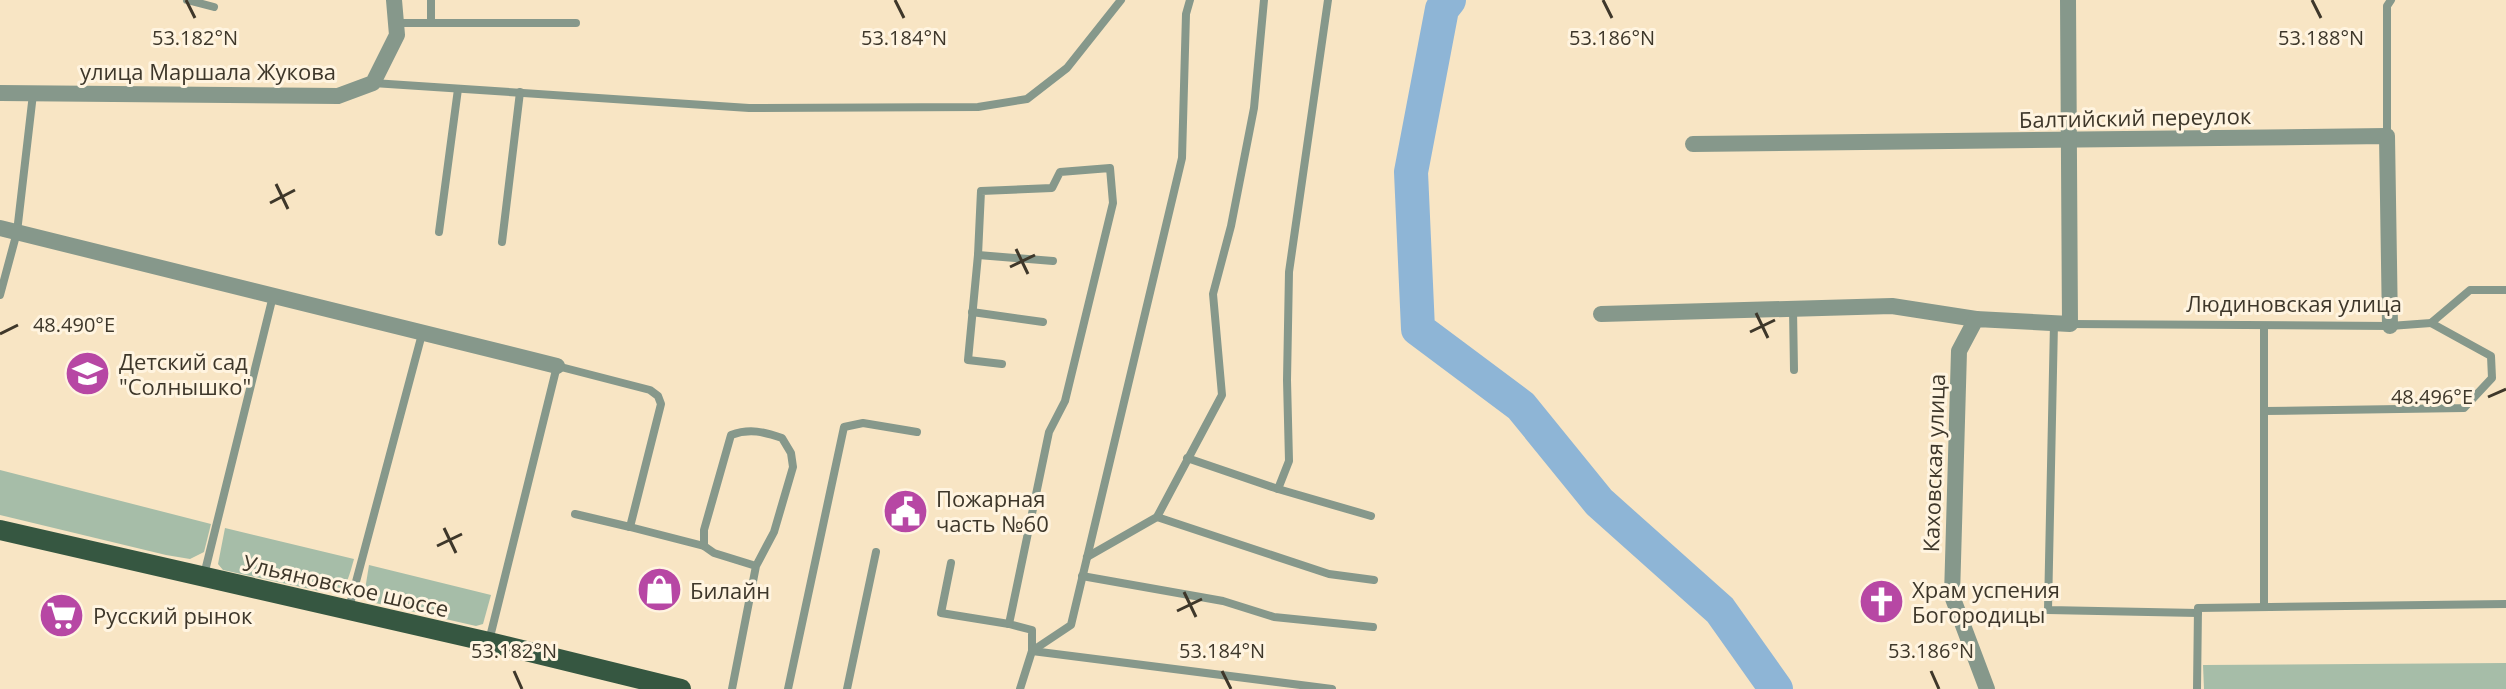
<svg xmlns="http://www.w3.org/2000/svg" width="2506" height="689" viewBox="0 0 2506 689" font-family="'Open Sans',sans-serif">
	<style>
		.green { fill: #a6bda8 }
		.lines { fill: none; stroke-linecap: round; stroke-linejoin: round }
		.river { stroke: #8eb5d6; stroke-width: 34 }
		.lane { stroke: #86988b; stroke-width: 8 }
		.street { stroke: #86988b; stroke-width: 16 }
		.primary { stroke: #365741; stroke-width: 20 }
		.ticks { fill: none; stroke: #3e372a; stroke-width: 3 }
		.labels { text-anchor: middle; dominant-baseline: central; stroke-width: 6; stroke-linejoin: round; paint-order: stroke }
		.street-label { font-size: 22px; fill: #3e372a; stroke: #fff4e0 }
		.poi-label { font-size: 22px; fill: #3e372a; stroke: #fff4e0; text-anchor: start }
		.ticks-label { font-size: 20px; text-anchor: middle; fill: #3e372a; stroke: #fff4e0; stroke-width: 6; stroke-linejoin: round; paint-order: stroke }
	</style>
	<rect width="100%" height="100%" fill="#f8e5c4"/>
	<g class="green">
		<polygon points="0,470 211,524 204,552 190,559 166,555 0,515"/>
		<path d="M225 528 354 559C347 583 347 593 319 591L223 570 218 564Z"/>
		<polygon points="369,565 491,595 483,624 476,626 371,602 364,596"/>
		<polygon points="2506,663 2506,689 2204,689 2203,665"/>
	</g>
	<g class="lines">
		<polyline class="river" points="1449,0 1442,9 1411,172 1418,329 1521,406 1599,502 1720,610 1776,689"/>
		<g class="lane">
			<polyline points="187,0 214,7"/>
			<polyline points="431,0 431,23"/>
			<polyline points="397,23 576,23"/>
			<polyline points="373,83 749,108 978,107 1027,99 1067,68 1121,0"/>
			<polyline points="2387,136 2387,6 2391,0"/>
			<polyline points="439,232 458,89"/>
			<polyline points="502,242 520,92"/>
			<polyline points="978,255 1053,261"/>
			<polyline points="0,295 17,232 33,94"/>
			<polyline points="1793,309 1794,370"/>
			<polyline points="972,312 1043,322"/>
			<polyline points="2054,323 2048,610 2198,613"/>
			<polyline points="2070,324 2390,326 2431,323 2470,290 2506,290"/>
			<polyline points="1002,364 968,360 978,255 981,191 1052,188 1060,172 1110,168 1113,203 1065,401 1049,432 1009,624 1032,630 1032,651 1332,689"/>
			<polyline points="2264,411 2464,408 2492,378 2491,356 2431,323"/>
			<polyline points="1187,458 1278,489 1289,461 1287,380 1289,272 1328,0"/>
			<polyline points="1278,489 1371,516"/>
			<polyline points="575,514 630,527"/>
			<polyline points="1157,517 1329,574 1374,580"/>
			<polyline points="1087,557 1157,517 1222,395 1213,294 1231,226 1254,108 1264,0"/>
			<polyline points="951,563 941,613 1009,624"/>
			<polyline points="204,575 273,296"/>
			<polyline points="1082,576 1223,601 1274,617 1373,627"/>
			<polyline points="2264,607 2264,327"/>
			<polyline points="349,608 422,334"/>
			<polyline points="489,641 557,366 650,390 658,396 661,404 630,527 704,546"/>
			<path d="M732 689 756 566 774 532 793 467 791 453 782 438C764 432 750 428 731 435L704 530V546L714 553 756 566"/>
			<polyline points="788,689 844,427 863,423 917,432"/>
			<polyline points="847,689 876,552"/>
			<polyline points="1020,689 1032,651 1071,625 1182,158 1186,14 1190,0"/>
			<polyline points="2197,689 2198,608 2506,604"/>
		</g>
		<g class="street">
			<polyline points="0,93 338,96 373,83 397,35 394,0"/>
			<polyline points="1693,144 2387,136 2390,326"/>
			<polyline points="0,228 557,366"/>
			<polyline points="1601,314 1892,306 1976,319"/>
			<polyline points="1987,689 1952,596 1959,351 1976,319 2070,324 2068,0"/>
		</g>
		<polyline class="primary" points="0,530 489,642 681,689"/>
	</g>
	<path class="ticks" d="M186 0 195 18M895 0 904 18M1603 0 1612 18M2312 0 2321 18M276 184 288 209M270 203 295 190M1016 249 1028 274M1010 267 1035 255M1756 313 1768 338M1750 332 1775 320M0 334 18 325M2488 397 2506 389M444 528 456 553M437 546 462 534M1184 592 1196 617M1177 611 1202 599M514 671 522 689M1222 671 1231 689M1931 671 1939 689"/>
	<defs>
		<symbol id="school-disc" viewBox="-11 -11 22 22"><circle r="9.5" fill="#b747a4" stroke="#fff4e0"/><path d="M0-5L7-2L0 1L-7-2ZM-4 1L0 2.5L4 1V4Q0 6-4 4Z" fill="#fff"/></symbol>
		<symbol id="civic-disc" viewBox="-11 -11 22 22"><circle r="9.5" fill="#b747a4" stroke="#fff4e0"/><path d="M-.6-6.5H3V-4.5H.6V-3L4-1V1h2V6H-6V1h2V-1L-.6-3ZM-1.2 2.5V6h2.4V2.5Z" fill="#fff"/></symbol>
		<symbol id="shop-disc" viewBox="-11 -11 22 22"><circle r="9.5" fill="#b747a4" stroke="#fff4e0"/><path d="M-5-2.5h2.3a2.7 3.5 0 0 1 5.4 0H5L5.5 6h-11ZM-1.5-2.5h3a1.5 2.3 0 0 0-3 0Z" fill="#fff"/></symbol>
		<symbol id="church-disc" viewBox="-11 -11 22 22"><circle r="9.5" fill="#b747a4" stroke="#fff4e0"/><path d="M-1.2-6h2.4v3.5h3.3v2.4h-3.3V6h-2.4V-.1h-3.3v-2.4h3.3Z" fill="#fff"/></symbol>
		<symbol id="supermarket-disc" viewBox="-11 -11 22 22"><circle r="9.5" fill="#b747a4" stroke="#fff4e0"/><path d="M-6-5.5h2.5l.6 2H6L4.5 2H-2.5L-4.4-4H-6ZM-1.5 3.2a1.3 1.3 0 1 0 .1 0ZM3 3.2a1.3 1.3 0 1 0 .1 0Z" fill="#fff"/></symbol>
	</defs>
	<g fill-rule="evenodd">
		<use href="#school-disc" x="62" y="348" width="51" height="51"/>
		<use href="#civic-disc" x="880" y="486" width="51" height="51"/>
		<use href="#shop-disc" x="634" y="564" width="51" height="51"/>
		<use href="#church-disc" x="1856" y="576" width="51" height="51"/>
		<use href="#supermarket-disc" x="36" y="590" width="51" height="51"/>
	</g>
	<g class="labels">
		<g class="street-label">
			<text x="208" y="71">улица Маршала Жукова</text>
			<text transform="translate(2135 117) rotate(-1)">Балтийский переулок</text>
			<text x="2294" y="303">Людиновская улица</text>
			<text transform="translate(1933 463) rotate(-88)">Каховская улица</text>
			<text transform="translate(346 585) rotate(13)">Ульяновское шоссе</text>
		</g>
		<g class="poi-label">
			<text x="119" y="361">Детский сад<tspan x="119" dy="25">"Солнышко"</tspan></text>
			<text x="936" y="498">Пожарная<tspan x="936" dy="25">часть №60</tspan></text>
			<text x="1912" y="589">Храм успения<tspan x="1912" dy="25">Богородицы</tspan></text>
			<text x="690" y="590">Билайн</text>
			<text x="93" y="615">Русский рынок</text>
		</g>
	</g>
	<g class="ticks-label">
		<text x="195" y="45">53.182°N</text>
		<text x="904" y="45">53.184°N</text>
		<text x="1612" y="45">53.186°N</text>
		<text x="2321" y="45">53.188°N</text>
		<text x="74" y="332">48.490°E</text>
		<text x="2432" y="404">48.496°E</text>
		<text x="514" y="658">53.182°N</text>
		<text x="1222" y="658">53.184°N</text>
		<text x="1931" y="658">53.186°N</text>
	</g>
</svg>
